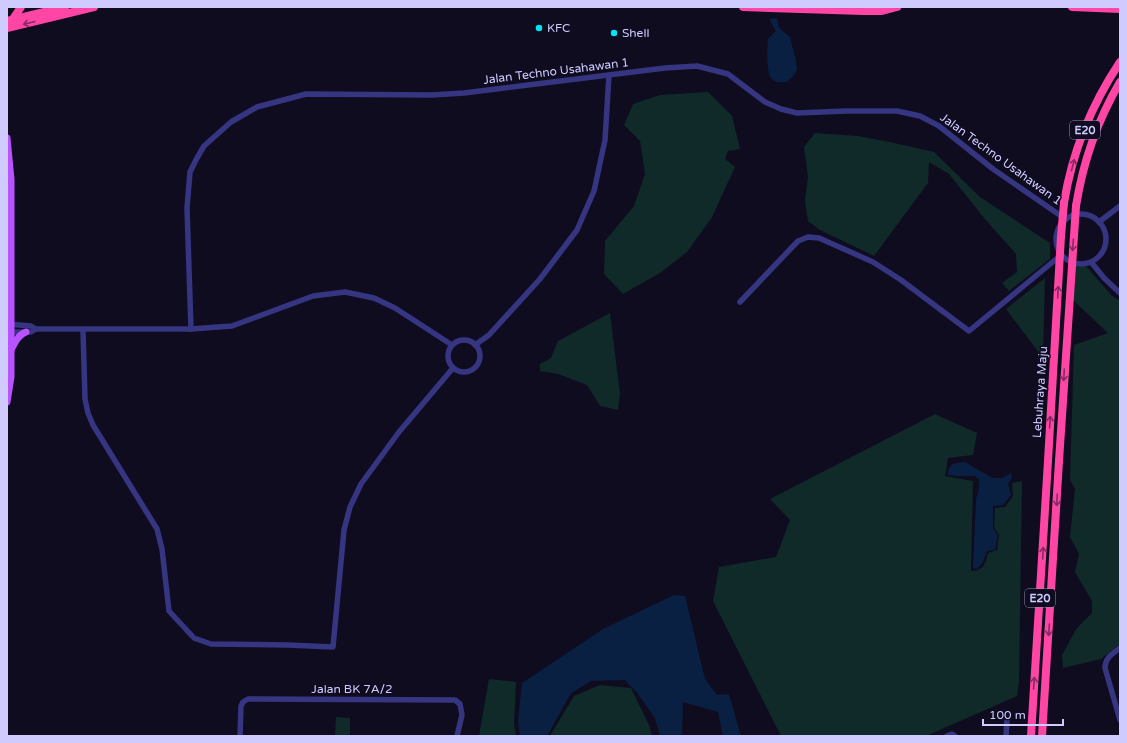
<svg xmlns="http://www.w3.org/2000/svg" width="1127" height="743" viewBox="0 0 1127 743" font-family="'Varela Round',sans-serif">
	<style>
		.green { fill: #0f2a28 }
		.water { fill: #092042 }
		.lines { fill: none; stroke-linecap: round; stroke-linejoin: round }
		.minor { stroke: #363581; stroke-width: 5.5 }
		.major { stroke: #b952ff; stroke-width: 7 }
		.highway { stroke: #ff46a4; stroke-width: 8 }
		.highway-bridge { stroke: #ff46a4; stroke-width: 8 }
		.oneway { stroke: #872962 }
		.poi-dot { fill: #00e5f6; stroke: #0f0c20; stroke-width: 1.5 }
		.labels { text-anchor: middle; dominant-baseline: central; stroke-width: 3; stroke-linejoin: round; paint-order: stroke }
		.shield { fill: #0f0c20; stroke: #9592bc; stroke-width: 1 }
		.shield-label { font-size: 11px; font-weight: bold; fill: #cfcbff }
		.poi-label { font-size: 12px; fill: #cfcbff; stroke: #0f0c20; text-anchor: start }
		.street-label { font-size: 12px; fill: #cfcbff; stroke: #0f0c20 }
	</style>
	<rect width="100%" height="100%" fill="#0f0c20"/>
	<g class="green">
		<polygon points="708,92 732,116 740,149 728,151 725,159 735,167 712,217 687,252 660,273 623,294 604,274 605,241 634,206 645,174 640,141 624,125 633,104 660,95"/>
		<polygon points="815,133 858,136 890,142 934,152 980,197 1050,243 1050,259 1009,291 1002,283 1017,272 1016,254 984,218 949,174 929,162 928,183 874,256 820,230 808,221 805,201 808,177 804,147"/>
		<polygon points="1075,266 1086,266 1111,295 1120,301 1120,644 1101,659 1063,668 1062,655 1077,628 1092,613 1092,601 1075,572 1079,554 1070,537 1075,489 1070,480 1074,345 1108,333 1073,300"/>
		<polygon points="1045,278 1043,358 1006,309"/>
		<polygon points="610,313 620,394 618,410 600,406 587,385 558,374 540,371 540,364 551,358 558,341"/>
		<path d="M935 414 977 433 973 455 948 458 945 476 973 481 971 571C984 570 985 565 988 553L997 550 999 535 994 527 995 508 1005 507 1013 496 1012 483 1022 481 1019 682 1017 696 926 736H781L713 601 719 567 776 557 790 520 770 499Z"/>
		<polygon points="489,679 516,682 514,724 516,736 479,736"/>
		<polygon points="600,685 631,688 649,725 652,736 550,736 574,696"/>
		<polygon points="336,717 350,718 350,736 335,736"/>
	</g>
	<g class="water">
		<path d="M777 18 779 28 790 37C791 42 798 66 797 69 796 74 791 78 787 82 782 82 776 83 772 79 766 74 767 47 768 39L776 31 769 19Z"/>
		<path d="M965 462 992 478H1002L1011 473 1012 478 1008 483 1011 495 1003 505 993 506V528L998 535 995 550 987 551 983 562 977 569 973 568C974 545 975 523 976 501 977 492 980 490 979 479L975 476H957L948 475C949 462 954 464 965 462Z"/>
		<polygon points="674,595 685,596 705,679 717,695 729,694 741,736 723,736 718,712 683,702 682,736 660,736 655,718 638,694 625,680 591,681 571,693 547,736 520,736 518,721 522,683 603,629"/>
	</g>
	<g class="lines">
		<g class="minor">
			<circle cx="1081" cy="239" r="25"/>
			<polyline points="1099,222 1120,206"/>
			<polyline points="1091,262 1104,278 1120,293"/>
			<polyline points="740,302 798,241 808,237 819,238 873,262 901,280 969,331 1060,256"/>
			<polyline points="7,324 31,326 36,329"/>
			<polyline points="191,329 187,208 190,172 197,158 204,146 231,122 257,107 306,94 432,95 464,93 665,68 697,66 728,74 765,102 781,109 797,113 846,111 897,111 920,116 939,126 993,169 1064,218"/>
			<polyline points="83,330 85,399 88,413 93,425 157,529 162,549 169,611 194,638 211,644 288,645 333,647 344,530 350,507 361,484 399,432 453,368"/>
			<polyline points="7,332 31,332 36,329 191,329 232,326 313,296 345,292 374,298 395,308 452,345"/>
			<circle cx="464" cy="356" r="16"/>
			<polyline points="475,345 489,335 540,279 577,230 594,191 605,140 609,75"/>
			<path d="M1120 648C1112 654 1105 658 1105 668L1120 720"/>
			<polyline points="240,736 241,706 243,702 248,699 455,700 460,704 462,715 457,736"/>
			<polyline points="947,736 952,734 955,736"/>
			<polyline points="1006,736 1007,720"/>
		</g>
		<g class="major">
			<polyline points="7,138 11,179 11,377 7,402"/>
			<path d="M11 350C15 342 18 335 26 332"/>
		</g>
		<g class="highway">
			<polyline points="743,7 863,11 882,11 897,7"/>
			<polyline points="1072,7 1120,9"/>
			<polyline points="13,19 21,7"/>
			<polyline points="7,21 65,7"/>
			<polyline points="7,28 94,7"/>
			<path d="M1064 203C1072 153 1092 104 1120 62"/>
			<path d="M1076 206C1083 162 1097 121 1120 82"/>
			<polyline points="1031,736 1048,461"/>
			<polyline points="1042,736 1059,461"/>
		</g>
		<g class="highway-bridge">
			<polyline points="1048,461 1061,236 1064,203"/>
			<polyline points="1059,461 1076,206"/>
		</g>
	</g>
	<defs><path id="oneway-shaft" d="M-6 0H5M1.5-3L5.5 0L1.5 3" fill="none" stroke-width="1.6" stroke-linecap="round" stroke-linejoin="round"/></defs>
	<g class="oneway">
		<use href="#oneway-shaft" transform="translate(29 23) rotate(166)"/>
		<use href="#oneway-shaft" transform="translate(1073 165) rotate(-75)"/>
		<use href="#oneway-shaft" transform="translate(1073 245) rotate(94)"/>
		<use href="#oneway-shaft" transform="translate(1058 292) rotate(-87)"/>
		<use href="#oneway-shaft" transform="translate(1064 375) rotate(93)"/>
		<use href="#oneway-shaft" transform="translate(1050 422) rotate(-86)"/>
		<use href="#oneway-shaft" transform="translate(1057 500) rotate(93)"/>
		<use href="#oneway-shaft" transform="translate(1043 553) rotate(-87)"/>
		<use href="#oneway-shaft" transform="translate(1049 630) rotate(94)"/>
		<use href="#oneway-shaft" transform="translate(1034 683) rotate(-86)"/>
	</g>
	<g class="poi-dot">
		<circle cx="539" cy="28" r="4"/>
		<circle cx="614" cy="33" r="4"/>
	</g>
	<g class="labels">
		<g class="shield">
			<rect x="1070" y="121" width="30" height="18" rx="3"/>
			<rect x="1025" y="589" width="30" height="18" rx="3"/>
		</g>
		<g class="shield-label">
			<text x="1085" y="130">E20</text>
			<text x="1040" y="598">E20</text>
		</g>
		<g class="poi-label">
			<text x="547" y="28">KFC</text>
			<text x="622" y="33">Shell</text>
		</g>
		<g class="street-label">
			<text transform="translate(556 71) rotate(-7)">Jalan Techno Usahawan 1</text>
			<text transform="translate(1001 159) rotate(36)">Jalan Techno Usahawan 1</text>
			<text transform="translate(1040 392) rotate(-86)">Lebuhraya Maju</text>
			<text x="352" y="689">Jalan BK 7A/2</text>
		</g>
	</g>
	<rect width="1127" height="743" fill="none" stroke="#cfcbff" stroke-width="16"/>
	<path d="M983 719v6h80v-6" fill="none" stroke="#cfcbff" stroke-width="2"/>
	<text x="989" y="719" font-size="12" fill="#cfcbff" stroke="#0f0c20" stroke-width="3" paint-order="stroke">100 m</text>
</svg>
